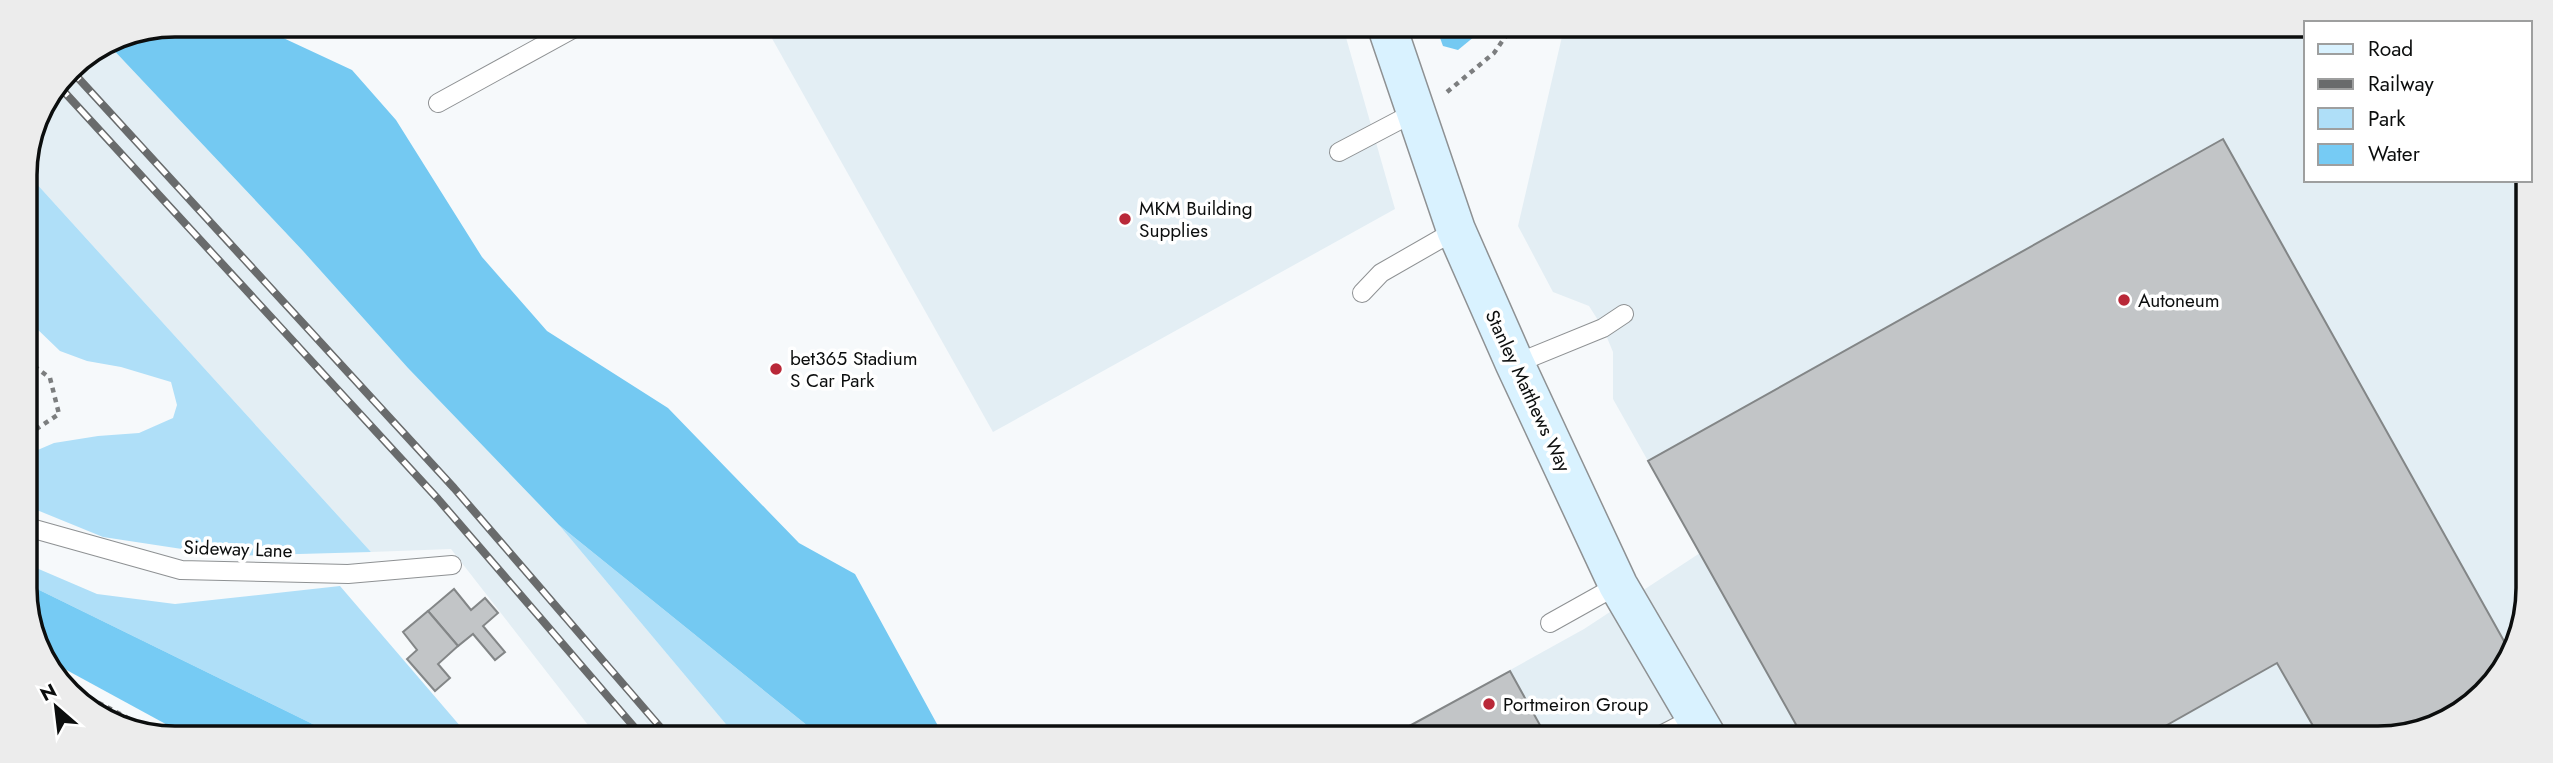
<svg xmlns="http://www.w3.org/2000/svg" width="2553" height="763" viewBox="0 0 2553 763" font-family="Jost,sans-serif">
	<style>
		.built { fill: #e3eef4 }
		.green { fill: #afdff8 }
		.forest { fill: #74c9f2 }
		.water { fill: #76cbf4 }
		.building { fill: #c2c5c7; stroke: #838687; stroke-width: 2 }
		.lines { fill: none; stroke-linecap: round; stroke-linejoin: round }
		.service-casing { stroke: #8e9193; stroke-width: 20 }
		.secondary-casing { stroke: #8e9193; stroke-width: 41 }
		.path { stroke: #7c7e7f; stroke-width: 4.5; stroke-dasharray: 5 5; stroke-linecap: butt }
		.service { stroke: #fff; stroke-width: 18 }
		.secondary { stroke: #d9f2ff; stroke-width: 38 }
		.rail-casing { stroke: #696b6c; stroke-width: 8 }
		.rail { stroke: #fff; stroke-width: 5; stroke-dasharray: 16; stroke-linecap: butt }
		.poi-dot { fill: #b92838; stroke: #fff; stroke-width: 2.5 }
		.labels { text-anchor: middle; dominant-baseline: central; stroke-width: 7; stroke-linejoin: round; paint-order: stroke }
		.poi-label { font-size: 19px; fill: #0c0e0e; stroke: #fff; text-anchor: start }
		.street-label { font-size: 19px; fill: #0c0e0e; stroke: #fff }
		.rim { fill: none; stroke: #0c0e0e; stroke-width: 3.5 }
	</style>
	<rect width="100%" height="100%" fill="#f6f9fb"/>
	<g class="built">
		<polygon points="765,26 1343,27 1395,209 993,432"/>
		<polygon points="1564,28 2306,29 2306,180 2526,180 2523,627 2477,701 2388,738 1391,736 1584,629 1700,553 1613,399 1613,352 1603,328 1589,306 1553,292 1518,226"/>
		<polygon points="107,43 303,251 408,368 559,525 735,735 595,734 451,549 371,552 25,171 40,109 69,68"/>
	</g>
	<g class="green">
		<polygon points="25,171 371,552 228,556 103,537 27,506 26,455 54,443 98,436 139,433 173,418 177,405 171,382 121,367 87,361 60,351 33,325 26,302"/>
		<polygon points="559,525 819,735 735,735"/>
		<polygon points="27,564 97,594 175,604 340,586 467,734 333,734 27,584"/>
	</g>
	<g class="forest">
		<polygon points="175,25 270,25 279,36 352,70 396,120 482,257 547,331 668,408 799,543 855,574 943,735 819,735 559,525 408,368 303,251 107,43 118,36"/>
		<polygon points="1436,27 1486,27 1458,50 1443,46"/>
	</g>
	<polygon class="water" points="27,584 333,734 184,734 50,661 27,617"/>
	<g class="building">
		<polygon points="2223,139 2509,650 2477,701 2388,738 2320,738 2277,663 2144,738 1803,737 1648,461"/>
		<polygon points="454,589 471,610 485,598 498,613 483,626 505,652 495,660 473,634 458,646 428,611"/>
		<polygon points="428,611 458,646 438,664 450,678 435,691 407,659 417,650 403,632"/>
		<polygon points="1510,671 1546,736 1391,736"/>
	</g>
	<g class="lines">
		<defs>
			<g id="service">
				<polyline points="438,103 580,25"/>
				<polyline points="1339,152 1417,111"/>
				<polyline points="1362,293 1381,273 1456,230"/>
				<polyline points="1515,364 1603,328 1624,314"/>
				<polyline points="27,527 181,570 348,574 452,565"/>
				<polyline points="1550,623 1618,585"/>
				<polyline points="1657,737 1696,717"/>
			</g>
			<polyline id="secondary" points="1387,27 1456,230 1515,364 1618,585 1707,737"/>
		</defs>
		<use href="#service" class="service-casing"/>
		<use href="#secondary" class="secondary-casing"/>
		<g class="path">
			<polyline points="1447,92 1494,53 1512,27"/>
			<polyline points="26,360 50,378 59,414 26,436"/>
			<polyline points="63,684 158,734"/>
		</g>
		<use href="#service" class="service"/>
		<use href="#secondary" class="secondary"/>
		<defs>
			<g id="rail">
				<polyline points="69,68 454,488 667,735"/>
				<polyline points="57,84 438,499 641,735"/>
			</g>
		</defs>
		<use href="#rail" class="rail-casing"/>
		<use href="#rail" class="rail"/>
	</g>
	<g class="poi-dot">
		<circle cx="1125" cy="219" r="7"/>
		<circle cx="2124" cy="300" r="7"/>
		<circle cx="776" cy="369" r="7"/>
		<circle cx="1489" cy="704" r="7"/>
	</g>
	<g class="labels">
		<g class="poi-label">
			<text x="1139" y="208">MKM Building<tspan x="1139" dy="22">Supplies</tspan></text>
			<text x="2138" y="300">Autoneum</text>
			<text x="790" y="358">bet365 Stadium<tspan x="790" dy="22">S Car Park</tspan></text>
			<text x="1503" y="704">Portmeiron Group</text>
		</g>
		<g class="street-label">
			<text transform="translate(1528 391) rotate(65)">Stanley Matthews Way</text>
			<text transform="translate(238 549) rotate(2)">Sideway Lane</text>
		</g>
	</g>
	<path d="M0 0H2553V763H0ZM175 37H2378A138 138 0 0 1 2516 175V588A138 138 0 0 1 2378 726H175A138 138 0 0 1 37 588V175A138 138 0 0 1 175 37Z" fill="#ececec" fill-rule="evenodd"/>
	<path class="rim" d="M175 37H2378A138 138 0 0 1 2516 175V588A138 138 0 0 1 2378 726H175A138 138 0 0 1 37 588V175A138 138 0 0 1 175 37Z"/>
	<rect x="2304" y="21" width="228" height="161" fill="#ffffff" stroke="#9e9f9f" stroke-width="2"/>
	<rect x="2318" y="44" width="35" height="10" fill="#d9f2ff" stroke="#9e9f9f" stroke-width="2"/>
	<text x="2368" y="56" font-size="21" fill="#0c0e0e">Road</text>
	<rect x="2318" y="79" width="35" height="10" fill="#696b6c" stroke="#9e9f9f" stroke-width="2"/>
	<text x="2368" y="91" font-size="21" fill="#0c0e0e">Railway</text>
	<rect x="2318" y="108" width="35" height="21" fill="#afdff8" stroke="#9e9f9f" stroke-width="2"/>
	<text x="2368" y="126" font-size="21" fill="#0c0e0e">Park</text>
	<rect x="2318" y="144" width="35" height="21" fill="#76cbf4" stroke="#9e9f9f" stroke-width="2"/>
	<text x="2368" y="161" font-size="21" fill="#0c0e0e">Water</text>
	<g transform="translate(56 707) rotate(332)" stroke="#ffffff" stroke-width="5" paint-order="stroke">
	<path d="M0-5L12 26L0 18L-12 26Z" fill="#0c0e0e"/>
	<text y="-10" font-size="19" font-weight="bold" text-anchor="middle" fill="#0c0e0e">N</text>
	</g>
</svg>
